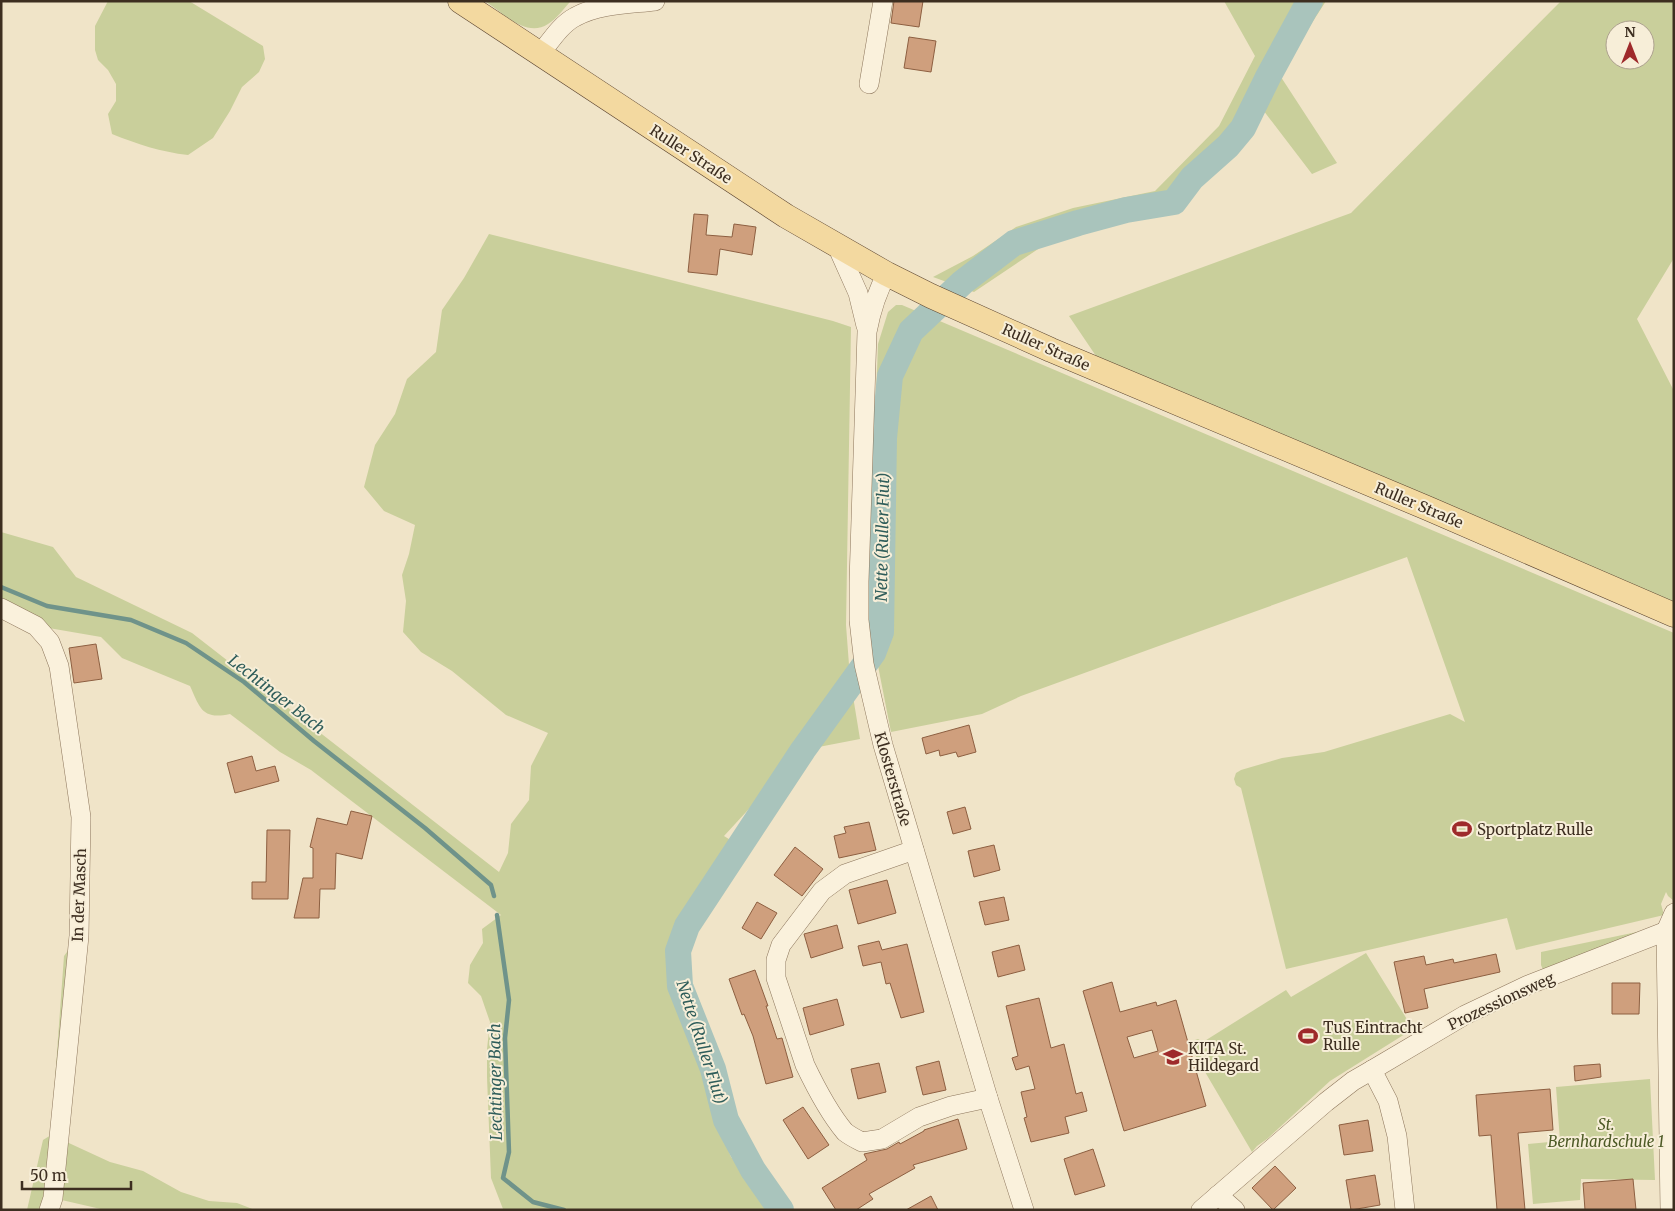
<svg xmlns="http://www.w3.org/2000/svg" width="1675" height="1211" viewBox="0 0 1675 1211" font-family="Merriweather,serif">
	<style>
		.green { fill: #c9cf9b; fill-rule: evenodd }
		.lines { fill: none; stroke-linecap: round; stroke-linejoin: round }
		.stream { stroke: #6f938a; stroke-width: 4.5 }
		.river { stroke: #a9c4bc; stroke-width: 26 }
		.building { fill: #cf9f7d; stroke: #8d5f41; fill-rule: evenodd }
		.minor-casing { stroke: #8d765c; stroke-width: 20 }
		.major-casing { stroke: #5b4430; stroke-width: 25 }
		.minor { stroke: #faf1dc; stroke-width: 19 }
		.major { stroke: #f3d9a0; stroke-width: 24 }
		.labels { text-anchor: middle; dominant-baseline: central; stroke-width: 4; stroke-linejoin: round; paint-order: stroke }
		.street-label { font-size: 15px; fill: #3d2e20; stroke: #f7eed8 }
		.poi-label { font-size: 15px; fill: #3d2e20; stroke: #f7eed8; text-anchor: start }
		.park-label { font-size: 15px; font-style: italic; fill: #4d5a26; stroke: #f7eed8 }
		.water-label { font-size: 16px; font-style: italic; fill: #2f5d5a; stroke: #f7eed8 }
	</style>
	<rect width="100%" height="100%" fill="#f0e4c8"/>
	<g class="green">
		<path d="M108 1H189L263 46 265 59 259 72 242 87 230 111 213 138 188 155C161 152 137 144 112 134L108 114 116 101V84L108 70 98 60 95 50V26Z"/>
		<path d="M485 1H571C564 8 557 19 548 24 526 38 503 13 485 1Z"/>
		<polygon points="1224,1 1326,1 1279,74 1337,163 1312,174 1257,102 1243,128 1228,146 1192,178 1174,202 1103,224 1062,233 974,292 933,277 973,256 1016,227 1073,208 1155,191 1219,126 1255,56"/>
		<path d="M1561 1H1674V258L1637 319 1674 391V604L1096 356 1069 316 1351 213ZM1615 30H1645V60H1615Z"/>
		<path d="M489 234 833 321 851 327 846 625 850 678 860 739 803 750 724 836 740 846 687 926 678 952 680 987 713 1069 721 1132 731 1157 776 1210 503 1209 491 1178 487 1077V1049L490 1022 481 996 468 983 470 965 483 943 482 929 501 915 311 770 280 752 230 714C202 720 200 708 190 686L122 658 101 637 37 626 34 636 1 618V532L53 547 76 577 192 633 499 872 508 853 511 824 529 800 531 766 548 733 506 715 452 671 421 652 403 632 406 601 402 575 409 554 415 525 384 511 364 487 375 445 395 414 407 379 436 352 442 310 464 278Z"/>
		<polygon points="896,305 902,305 1674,633 1674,901 1668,896 1666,892 1661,904 1664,915 1516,950 1507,918 1286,969 1241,788 1236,785 1234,779 1236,773 1241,770 1282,758 1324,752 1450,714 1465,722 1407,557 1156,647 1021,696 982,714 891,732 868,615 878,344 888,312"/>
		<polygon points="1656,928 1544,972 1541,965 1541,952"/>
		<polygon points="79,936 58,1138 110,1162 143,1171 181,1192 209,1201 237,1203 255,1210 105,1210 53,1198 49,1210 27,1210 43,1140 51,1135 64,956"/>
		<polygon points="1366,953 1413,1029 1330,1081 1267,1139 1257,1146 1252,1152 1191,1048 1192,1041 1198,1039 1203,1042 1286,990 1291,997"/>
		<polygon points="1650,1079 1655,1180 1581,1179 1580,1200 1533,1204 1528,1144 1560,1141 1556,1087"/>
	</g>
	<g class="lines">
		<g class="stream">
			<polyline points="1,587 47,606 131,620 186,643 244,682 314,741 425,828 491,885 494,896"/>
			<polyline points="497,915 509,1000 505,1038 509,1152 503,1178 533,1202 564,1210"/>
		</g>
		<polyline class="river" points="781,1210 753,1170 726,1120 713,1069 680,986 678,951 687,926 803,750 873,653 881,632 884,438 890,376 911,331 963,282 1014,243 1078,223 1126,210 1174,202 1192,178 1228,146 1243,128 1268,77 1305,9 1310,1"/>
	</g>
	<g class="building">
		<polygon points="894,1 923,1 919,27 891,23"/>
		<polygon points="909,37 936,41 931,72 904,68"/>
		<polygon points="694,214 708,215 706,235 732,237 734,224 756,227 752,255 720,249 717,275 688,272"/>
		<polygon points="96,644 102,679 74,683 69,648"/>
		<polygon points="969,725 976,752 958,757 956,752 940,756 939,750 926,754 922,738"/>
		<polygon points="252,756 256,771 275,766 279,781 235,793 227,763"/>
		<polygon points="965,807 971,829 953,834 947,812"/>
		<polygon points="351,811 372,816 362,859 336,853 335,889 320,889 319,918 294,918 303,878 313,878 313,848 310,847 317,818 347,825"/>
		<polygon points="869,822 876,850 839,858 834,836 846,833 844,827"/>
		<polygon points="267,830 290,830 288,899 252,899 252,882 266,882"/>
		<polygon points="994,845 1000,870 974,877 968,851"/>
		<polygon points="795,847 823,869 802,896 774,875"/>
		<polygon points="887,880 896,913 858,924 849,890"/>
		<polygon points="1004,897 1009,920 985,925 979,902"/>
		<polygon points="757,902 777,913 761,939 742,928"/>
		<polygon points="837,925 843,948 811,958 804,934"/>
		<polygon points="879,941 882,950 907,944 924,1012 901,1018 890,983 886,984 881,962 863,966 858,946"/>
		<polygon points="1019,945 1025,970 998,977 992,952"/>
		<polygon points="1496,954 1500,972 1424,989 1428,1008 1405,1013 1394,962 1424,956 1426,965 1453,959 1454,963"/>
		<polygon points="755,970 768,1006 766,1006 777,1039 782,1038 793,1077 766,1084 753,1036 744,1014 742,1015 729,979"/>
		<path d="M1112 982 1120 1012 1156 1002 1157 1006 1176 1000 1206 1106 1124 1131 1083 991ZM1152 1030 1158 1051 1134 1058 1127 1037Z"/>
		<polygon points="1612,983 1640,983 1639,1014 1612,1014"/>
		<polygon points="1039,998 1051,1048 1064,1044 1076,1094 1082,1092 1087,1111 1065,1117 1069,1133 1031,1142 1024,1118 1027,1117 1021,1092 1035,1089 1029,1066 1016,1070 1012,1058 1018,1056 1006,1006"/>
		<polygon points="837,999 844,1025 810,1035 803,1008"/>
		<polygon points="939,1061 946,1090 923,1095 916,1067"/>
		<polygon points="879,1063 886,1092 858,1099 851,1069"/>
		<polygon points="1600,1064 1601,1077 1575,1081 1574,1066"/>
		<polygon points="1550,1089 1553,1130 1518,1133 1525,1210 1497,1210 1491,1135 1479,1136 1476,1095"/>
		<polygon points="803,1107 829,1145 808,1159 783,1120"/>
		<polygon points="958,1119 967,1149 913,1165 915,1168 869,1194 873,1199 856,1210 836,1210 822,1188 867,1160 864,1154 887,1149 899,1142 900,1144 924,1131 924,1130"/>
		<polygon points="1368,1120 1373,1151 1344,1155 1339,1125"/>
		<polygon points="1093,1149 1105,1186 1075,1195 1064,1159"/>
		<polygon points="1275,1166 1296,1188 1273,1210 1252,1188"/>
		<polygon points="1375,1175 1380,1205 1351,1210 1346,1180"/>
		<polygon points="1633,1179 1636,1210 1585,1210 1583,1183"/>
		<polygon points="931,1196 938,1210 906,1210"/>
	</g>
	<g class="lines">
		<defs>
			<g id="minor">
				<path d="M540 54C550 42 560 25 575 17 598 4 629 4 655 1"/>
				<polyline points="869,84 883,1"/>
				<polyline points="837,246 858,293 866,326"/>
				<path d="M887 274C876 293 871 311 867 332L859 582V620L864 664 883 745 988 1098 1024 1210"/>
				<polyline points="1,608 36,626 50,642 59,666 81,817 79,936 53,1198 49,1210"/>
				<path d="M914 850 845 874 822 891 781 945 776 960V978L805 1065C816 1088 829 1113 845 1132 850 1136 856 1139 862 1142L882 1139 919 1117 951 1106 988 1098"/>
				<polyline points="1372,1070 1388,1101 1397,1136 1405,1210"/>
				<polyline points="1218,1195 1235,1210"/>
				<polyline points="1201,1210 1326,1102 1353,1081 1372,1070 1465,1015 1528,985 1674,928"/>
				<polyline points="1670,1210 1666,931 1674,913"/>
			</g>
			<polyline id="major" points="460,1 786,216 887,274 931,296 1051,350 1427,508 1674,615"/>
		</defs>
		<use href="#minor" class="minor-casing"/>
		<use href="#major" class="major-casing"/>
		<use href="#minor" class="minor"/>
		<use href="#major" class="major"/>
	</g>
	<defs>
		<symbol id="stadium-bare" viewBox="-9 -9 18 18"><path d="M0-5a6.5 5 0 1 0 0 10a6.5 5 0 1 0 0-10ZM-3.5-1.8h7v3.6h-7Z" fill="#9e2a2b" stroke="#f7eed8" stroke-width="2.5" paint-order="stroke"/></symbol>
		<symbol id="school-bare" viewBox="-9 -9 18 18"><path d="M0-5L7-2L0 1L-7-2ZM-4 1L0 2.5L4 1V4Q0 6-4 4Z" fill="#9e2a2b" stroke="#f7eed8" stroke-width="2.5" paint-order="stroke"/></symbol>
	</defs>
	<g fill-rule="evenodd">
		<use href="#stadium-bare" x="1448" y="815" width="28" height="28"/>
		<use href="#stadium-bare" x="1294" y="1022" width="28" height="28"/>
		<use href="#school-bare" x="1159" y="1043" width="28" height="28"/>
	</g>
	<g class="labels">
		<g class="street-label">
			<text transform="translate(691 154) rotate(33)">Ruller Straße</text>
			<text transform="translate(1046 347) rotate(24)">Ruller Straße</text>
			<text transform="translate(1419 505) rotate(23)">Ruller Straße</text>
			<text transform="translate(893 779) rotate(74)">Klosterstraße</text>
			<text transform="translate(79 895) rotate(-88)">In der Masch</text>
			<text transform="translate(1501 1001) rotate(-25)">Prozessionsweg</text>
		</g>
		<g class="poi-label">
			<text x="1477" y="829">Sportplatz Rulle</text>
			<text x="1323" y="1027">TuS Eintracht<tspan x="1323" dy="17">Rulle</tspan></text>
			<text x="1188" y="1048">KITA St.<tspan x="1188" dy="17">Hildegard</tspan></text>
		</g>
		<g class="park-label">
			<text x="1606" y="1124">St.<tspan x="1606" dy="17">Bernhardschule 1</tspan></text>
		</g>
		<g class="water-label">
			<text transform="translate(882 537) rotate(-89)">Nette (Ruller Flut)</text>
			<text transform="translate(277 694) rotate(38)">Lechtinger Bach</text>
			<text transform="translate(702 1042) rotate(72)">Nette (Ruller Flut)</text>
			<text transform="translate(495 1082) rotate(-91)">Lechtinger Bach</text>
		</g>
	</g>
	<rect width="1675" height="1211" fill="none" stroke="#3d2e20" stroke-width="5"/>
	<g transform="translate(1630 45)"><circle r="24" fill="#f7eed8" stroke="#ada18e"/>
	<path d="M0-4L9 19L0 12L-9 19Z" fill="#9e2a2b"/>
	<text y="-8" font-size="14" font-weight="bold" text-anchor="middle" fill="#3d2e20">N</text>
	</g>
	<path d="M22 1181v8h109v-8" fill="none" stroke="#3d2e20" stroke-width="2.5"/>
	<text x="30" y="1181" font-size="15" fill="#3d2e20" stroke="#f7eed8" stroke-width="4" paint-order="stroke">50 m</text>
</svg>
